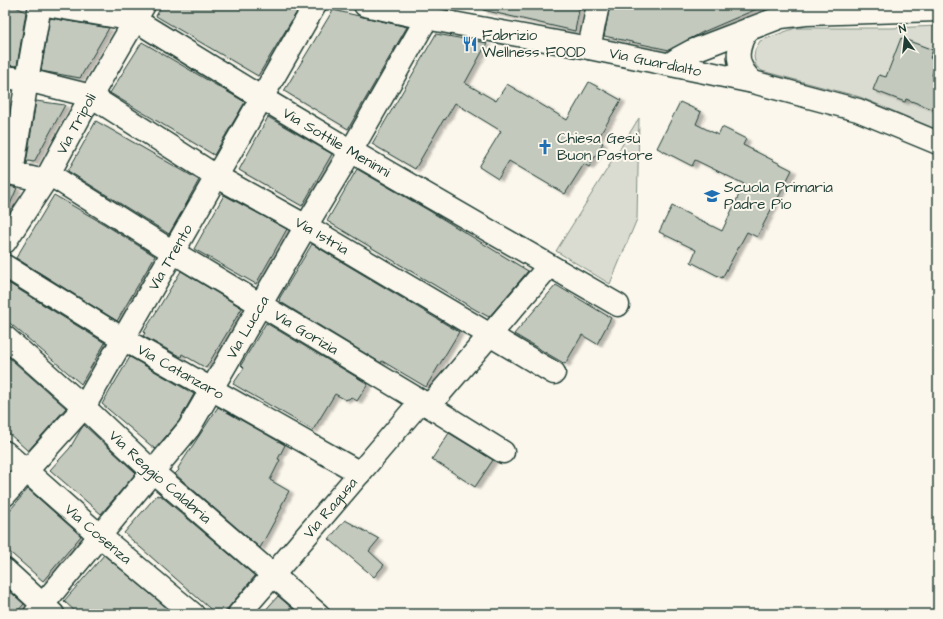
<svg xmlns="http://www.w3.org/2000/svg" width="943" height="619" viewBox="0 0 943 619" font-family="'Architects Daughter',sans-serif">
	<style>
		.green { fill: #dbdcd1; stroke: #7d8c82 }
		.building { fill: #c4c9be; stroke: #1f3d34; filter: url(#shadow) }
		.lines { fill: none; stroke-linecap: round; stroke-linejoin: round }
		.minor-casing { stroke: #1f3d34; stroke-width: 25 }
		.major-casing { stroke: #1f3d34; stroke-width: 25 }
		.minor { stroke: #fbf7ec; stroke-width: 22 }
		.major { stroke: #fbf7ec; stroke-width: 22 }
		.labels { text-anchor: middle; dominant-baseline: central; stroke-width: 4; stroke-linejoin: round; paint-order: stroke }
		.poi-label { font-size: 15px; fill: #1f3d34; stroke: #fbf7ec; text-anchor: start }
		.street-label { font-size: 15px; fill: #1f3d34; stroke: #fbf7ec }
	</style>
	<defs>
		<filter id="shadow"><feDropShadow dx="4.5" dy="2.5" stdDeviation="1" flood-color="#0004"/></filter>
	</defs>
	<rect width="100%" height="100%" fill="#fbf7ec"/>
	<filter id="ink" filterUnits="userSpaceOnUse"><feTurbulence type="fractalNoise" baseFrequency=".025" numOctaves="2"/><feDisplacementMap in="SourceGraphic" scale="8" xChannelSelector="R" yChannelSelector="G"/><feConvolveMatrix kernelMatrix="1 2 1 2 8 2 1 2 1" color-interpolation-filters="sRGB"/></filter>
	<g filter="url(#ink)">
		<g class="green">
			<polygon points="938,26 938,130 860,97 762,71 756,66 754,57 755,50 760,41 795,28 891,28"/>
			<polygon points="639,118 637,219 610,284 556,251"/>
		</g>
		<g class="building">
			<polygon points="162,5 301,5 258,76 212,49 156,16"/>
			<polygon points="484,5 580,5 575,31 483,10"/>
			<polygon points="610,5 649,5 666,8 667,5 766,5 703,32 669,50 604,36"/>
			<polygon points="5,6 16,7 26,12 17,66 5,65"/>
			<polygon points="333,10 407,27 348,129 284,91"/>
			<polygon points="50,18 109,28 80,78 41,71"/>
			<polygon points="436,34 487,43 465,83 496,101 507,84 567,120 589,82 621,100 597,140 603,143 589,167 584,164 565,194 509,161 498,179 479,167 501,131 455,103 445,120 444,119 415,169 372,144"/>
			<polygon points="901,38 933,50 930,58 937,61 932,75 938,78 938,101 935,110 906,99 905,102 873,90 879,75 886,77"/>
			<polygon points="142,42 245,102 214,155 110,93"/>
			<polygon points="36,101 65,105 34,162 28,161 27,164 26,164"/>
			<polygon points="680,102 701,112 696,124 718,135 722,127 746,139 743,145 792,170 777,200 776,200 757,237 747,232 722,278 691,262 696,250 659,232 672,206 722,231 744,184 695,160 692,166 657,148"/>
			<polygon points="268,117 332,154 302,206 239,170"/>
			<polygon points="96,121 199,180 189,198 189,199 169,234 68,171"/>
			<polygon points="357,169 428,210 528,271 489,317 476,310 327,221"/>
			<polygon points="5,185 17,188 5,216"/>
			<polygon points="54,195 104,224 155,256 117,321 16,258"/>
			<polygon points="224,195 287,229 256,284 194,249"/>
			<polygon points="312,244 459,332 426,387 382,361 381,363 279,301 280,300 279,299"/>
			<polygon points="181,271 242,308 206,368 182,354 181,357 143,336 145,333 144,332"/>
			<polygon points="5,281 105,343 81,384 5,319"/>
			<polygon points="556,285 611,318 597,344 582,335 565,364 514,334"/>
			<polygon points="266,323 368,384 357,401 351,397 349,399 347,399 346,400 335,394 313,430 233,384 244,368 241,365"/>
			<polygon points="5,354 66,408 28,451 5,430"/>
			<polygon points="130,357 194,394 179,421 155,449 102,404"/>
			<polygon points="218,407 285,445 278,459 280,460 270,480 289,491 281,506 282,507 260,548 175,474 179,470 178,468"/>
			<polygon points="84,425 136,473 101,514 50,470 70,448 81,429"/>
			<polygon points="449,433 493,460 475,487 432,459"/>
			<polygon points="28,489 81,536 43,581 5,548 5,516"/>
			<polygon points="157,495 159,496 160,495 255,576 223,614 216,614 124,533"/>
			<polygon points="345,520 379,539 369,551 384,565 374,577 329,539"/>
			<polygon points="104,555 174,614 78,614 64,601"/>
			<polygon points="5,587 24,604 15,614 5,614"/>
			<polygon points="278,596 299,614 262,614"/>
		</g>
		<g class="lines">
			<defs>
				<g id="minor">
					<path id="s1" d="M46 5 135 20 262 98 351 151 618 305"/>
					<path id="s2" d="M365 5 420 17 589 48 753 82 858 110 938 143"/>
					<path d="M749 29C746 33 742 38 741 43 735 59 741 71 753 82"/>
					<polyline points="589,48 598,5"/>
					<polyline points="670,64 679,58 692,51 781,17 806,14 938,10"/>
					<path id="s3" d="M5 77 27 80 91 96 216 176 306 226 554 373"/>
					<polyline points="5,172 45,181"/>
					<polyline points="12,173 27,80 40,5"/>
					<path id="s4" d="M49 174 173 252 429 406 503 452"/>
					<path id="s5" d="M5 266 123 339 360 473"/>
					<path id="s6" d="M5 337 84 407 152 471 318 614"/>
					<polyline points="429,406 549,266"/>
					<path id="s7" d="M5 452 100 536 193 614"/>
					<path id="s8" d="M5 495 84 407 315 5"/>
					<polyline points="5,570 53,614"/>
					<path id="s9" d="M35 614 189 428 306 226 351 151 427 18"/>
					<path id="s10" d="M239 614 273 575 421 401"/>
				</g>
				<g id="major">
					<path id="s11" d="M5 242 45 181 91 96 144 5"/>
				</g>
			</defs>
			<use href="#minor" class="minor-casing"/>
			<use href="#major" class="major-casing"/>
			<use href="#minor" class="minor"/>
			<use href="#major" class="major"/>
		</g>
	</g>
	<defs>
		<symbol id="restaurant-bare" viewBox="-9 -9 18 18"><path d="M-5-6h1v4h1v-4h1v4h1v-4h1v5L-1.5 .5V6h-2V.5L-5-1ZM5-6V6H3V1.5H1.5Q1.5-4 5-6Z" fill="#1f6fb2" stroke="#fbf7ec" stroke-width="2.5" paint-order="stroke"/></symbol>
		<symbol id="church-bare" viewBox="-9 -9 18 18"><path d="M-1.2-6h2.4v3.5h3.3v2.4h-3.3V6h-2.4V-.1h-3.3v-2.4h3.3Z" fill="#1f6fb2" stroke="#fbf7ec" stroke-width="2.5" paint-order="stroke"/></symbol>
		<symbol id="school-bare" viewBox="-9 -9 18 18"><path d="M0-5L7-2L0 1L-7-2ZM-4 1L0 2.5L4 1V4Q0 6-4 4Z" fill="#1f6fb2" stroke="#fbf7ec" stroke-width="2.5" paint-order="stroke"/></symbol>
	</defs>
	<g fill-rule="evenodd">
		<use href="#restaurant-bare" x="459" y="33" width="22" height="22"/>
		<use href="#church-bare" x="534" y="136" width="22" height="22"/>
		<use href="#school-bare" x="701" y="185" width="22" height="22"/>
	</g>
	<g class="labels">
		<g class="poi-label">
			<text x="482" y="35">Fabrizio<tspan x="482" dy="17">Wellness FOOD</tspan></text>
			<text x="557" y="138">Chiesa Gesù<tspan x="557" dy="17">Buon Pastore</tspan></text>
			<text x="724" y="187">Scuola Primaria<tspan x="724" dy="17">Padre Pio</tspan></text>
		</g>
		<g class="street-label">
			<text stroke="none"><textPath href="#s2" startOffset="296">Via Guardialto</textPath></text>
			<text stroke="none"><textPath href="#s11" startOffset="138">Via Tripoli</textPath></text>
			<text stroke="none"><textPath href="#s1" startOffset="326">Via Sottile Meninni</textPath></text>
			<text stroke="none"><textPath href="#s3" startOffset="358">Via Istria</textPath></text>
			<text stroke="none"><textPath href="#s8" startOffset="291">Via Trento</textPath></text>
			<text stroke="none"><textPath href="#s9" startOffset="358">Via Lucca</textPath></text>
			<text stroke="none"><textPath href="#s4" startOffset="302">Via Gorizia</textPath></text>
			<text stroke="none"><textPath href="#s5" startOffset="205">Via Catanzaro</textPath></text>
			<text stroke="none"><textPath href="#s6" startOffset="209">Via Reggio Calabria</textPath></text>
			<text stroke="none"><textPath href="#s10" startOffset="140">Via Ragusa</textPath></text>
			<text stroke="none"><textPath href="#s7" startOffset="124">Via Cosenza</textPath></text>
		</g>
	</g>
	<rect width="943" height="619" fill="none" stroke="#fbf7ec" stroke-width="20"/>
	<rect x="10" y="10" width="923" height="599" fill="none" stroke="#1f3d34" stroke-width="1.5" filter="url(#ink)"/>
	<g transform="translate(905 38) rotate(345)" stroke="#fbf7ec" stroke-width="3" paint-order="stroke">
	<path d="M0-3L7 15L0 10L-7 15Z" fill="#1f3d34"/>
	<text y="-6" font-size="11" font-weight="bold" text-anchor="middle" fill="#1f3d34">N</text>
	</g>
</svg>
